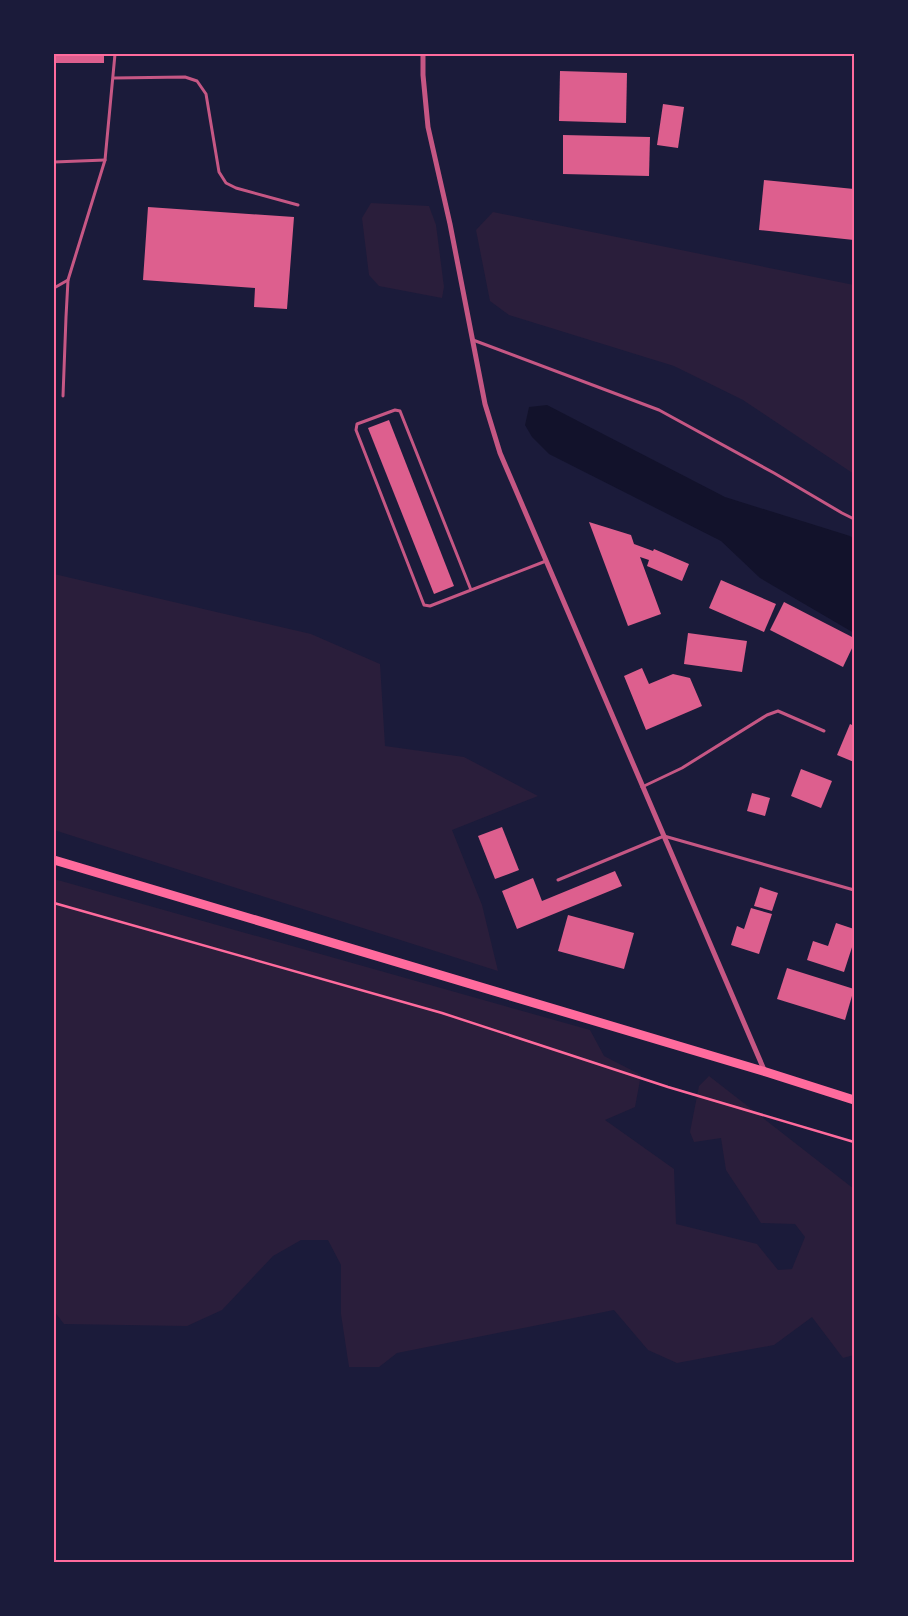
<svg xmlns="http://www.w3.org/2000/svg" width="908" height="1616" viewBox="0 0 908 1616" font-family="Roboto,sans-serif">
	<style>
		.green { fill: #2a1e3b }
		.water { fill: #12122b }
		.building { fill: #dd5f8e }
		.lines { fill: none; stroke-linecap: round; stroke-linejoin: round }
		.path { stroke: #ff6b9d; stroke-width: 2.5 }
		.service { stroke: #c65784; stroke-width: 3 }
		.minor { stroke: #c65784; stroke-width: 5 }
		.secondary { stroke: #ff6b9d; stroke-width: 9 }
		.neatline { fill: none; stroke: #ff6b9d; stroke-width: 2 }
	</style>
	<rect width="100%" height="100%" fill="#1b1b3a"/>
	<g class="green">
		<polygon points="371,203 429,206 436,225 444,287 442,298 379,286 369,275 362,218"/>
		<polygon points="493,212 854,285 854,474 743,400 674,366 509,315 490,301 476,230"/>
		<polygon points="54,574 311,634 380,664 385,746 464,757 538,796 452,830 482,905 498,971 54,830"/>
		<polygon points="54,879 590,1030 604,1056 641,1075 635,1107 605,1120 674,1169 676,1224 757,1244 778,1270 792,1269 805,1237 795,1224 761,1223 726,1170 721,1138 694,1142 690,1132 699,1086 709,1076 854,1189 854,1355 843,1358 812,1317 774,1345 677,1363 648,1350 614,1310 397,1353 379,1367 349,1367 341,1314 341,1265 328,1240 301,1240 273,1256 222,1310 187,1326 64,1324 54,1311"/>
	</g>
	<polygon class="water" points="547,405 725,497 850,536 854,539 854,633 760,578 721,541 549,454 532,437 525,425 529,407"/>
	<g class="building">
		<rect x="54" y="54" width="50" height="9"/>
		<polygon points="560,71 627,73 626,123 559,121"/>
		<polygon points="663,104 684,107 678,148 657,145"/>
		<polygon points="563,135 650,137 649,176 563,174"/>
		<polygon points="764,180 854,189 854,240 759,230"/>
		<polygon points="148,207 294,217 287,309 254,307 255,288 143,280"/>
		<polygon points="389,420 454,586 434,594 368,428"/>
		<polygon points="589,522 631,535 634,544 653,551 654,549 689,564 682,581 647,566 649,560 640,557 661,614 628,626"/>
		<polygon points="721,580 776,604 764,632 709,608"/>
		<polygon points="784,602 854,638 854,644 843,667 770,630"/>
		<polygon points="688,633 747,641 742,672 684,664"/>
		<polygon points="642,668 649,684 673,674 690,678 702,706 646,730 624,676"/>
		<polygon points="850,724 854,726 854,762 837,755"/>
		<polygon points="801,769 832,781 821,808 791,796"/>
		<polygon points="752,793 770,798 765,816 747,811"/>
		<polygon points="502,827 519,870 495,879 478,836"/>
		<polygon points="615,871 622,886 517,929 502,891 533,878 542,901"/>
		<polygon points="760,887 778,893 772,911 754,906"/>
		<polygon points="751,908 772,914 759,954 731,945 737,926 744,929"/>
		<polygon points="568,915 634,933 624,969 558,951"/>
		<polygon points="836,923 854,929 854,941 844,972 807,960 813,941 828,946"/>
		<polygon points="787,968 854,989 845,1020 777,999"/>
	</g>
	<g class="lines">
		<polyline class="path" points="54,903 442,1013 668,1087 854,1142"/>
		<g class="service">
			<polyline points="114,78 185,77 197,81 206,94 219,172 226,183 236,188 298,205"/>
			<polyline points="54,162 105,160"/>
			<polyline points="54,288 68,280"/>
			<polyline points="473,340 659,410 774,473 842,513 854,519"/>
			<polyline points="63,396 66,317 68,280 105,160 115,54"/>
			<polyline points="471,590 400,411 395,410 357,424 356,430 424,605 430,606 546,561"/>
			<polyline points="642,787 682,768 767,715 778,711 824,731"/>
			<polyline points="558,880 664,836 854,890"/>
		</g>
		<polyline class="minor" points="423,54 423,75 428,127 450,224 485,404 500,453 765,1072"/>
		<polyline class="secondary" points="54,860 766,1072 854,1100"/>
	</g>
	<rect width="908" height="1616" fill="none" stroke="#1b1b3a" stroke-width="110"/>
	<rect x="55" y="55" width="798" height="1506" class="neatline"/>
</svg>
